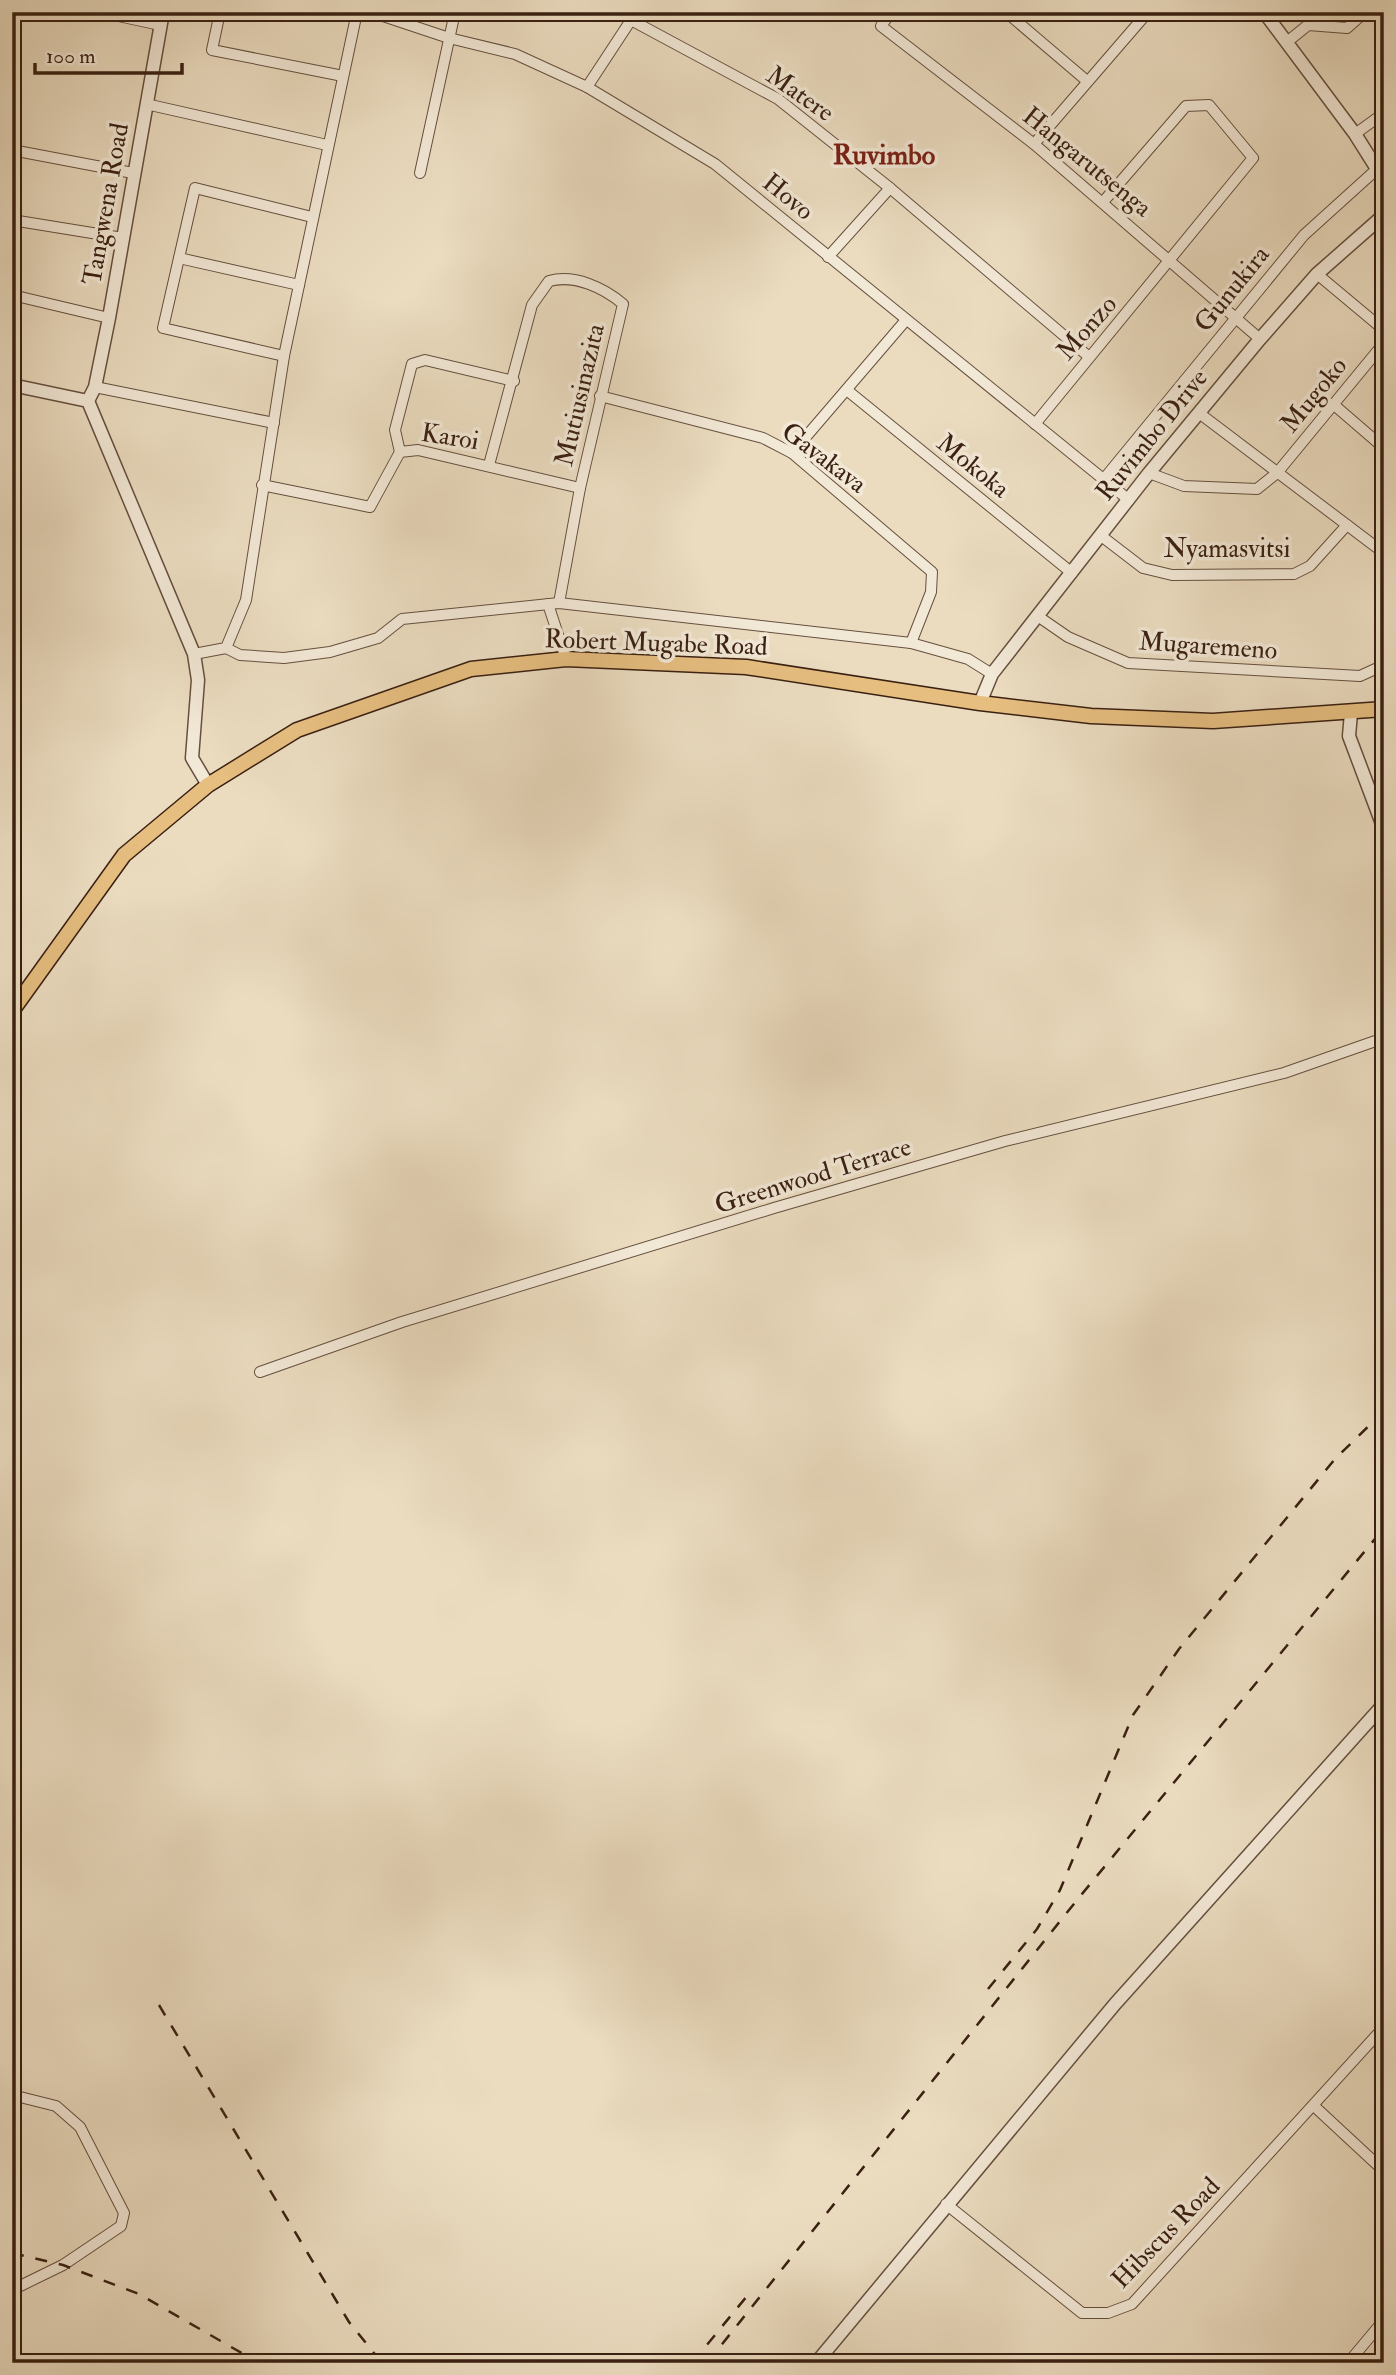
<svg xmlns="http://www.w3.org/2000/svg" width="1396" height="2375" viewBox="0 0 1396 2375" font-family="'IM FELL Double Pica',serif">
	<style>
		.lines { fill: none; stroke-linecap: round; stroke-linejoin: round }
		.minor-casing { stroke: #664f3e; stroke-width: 12 }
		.tertiary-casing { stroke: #664f3e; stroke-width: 15 }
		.primary-casing { stroke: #3a2012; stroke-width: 17 }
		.minor { stroke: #f2e8d6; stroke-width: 10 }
		.tertiary { stroke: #f2e8d6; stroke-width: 12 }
		.primary { stroke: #e6be80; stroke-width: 14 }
		.rail { stroke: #3a2012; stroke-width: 2.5; stroke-dasharray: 12 12; stroke-linecap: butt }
		.labels { text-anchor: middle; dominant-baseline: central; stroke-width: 7; stroke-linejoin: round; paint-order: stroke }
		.street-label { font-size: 26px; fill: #3a2012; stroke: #f2e8d6 }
		.neighbourhood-label { font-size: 28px; font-weight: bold; fill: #7a1f14; stroke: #f2e8d6 }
	</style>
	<rect width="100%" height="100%" fill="#ebdcc0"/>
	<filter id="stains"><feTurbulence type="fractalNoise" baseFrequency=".00286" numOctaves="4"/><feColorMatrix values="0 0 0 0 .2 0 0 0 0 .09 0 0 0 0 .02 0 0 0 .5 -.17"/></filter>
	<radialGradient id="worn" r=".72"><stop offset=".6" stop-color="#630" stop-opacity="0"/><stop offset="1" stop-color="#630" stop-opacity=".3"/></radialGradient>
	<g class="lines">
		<defs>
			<g id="minor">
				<polyline points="100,12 160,25"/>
				<polyline points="220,12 212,50 343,76"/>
				<polyline points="371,12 449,38 515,54 587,87 715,164 1129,500"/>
				<polyline points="891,12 881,26 1034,144 1260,339"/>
				<polyline points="1006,12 1087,81"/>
				<polyline points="1287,42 1308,25 1347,28 1365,12"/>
				<polyline points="587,87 631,20 778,99 890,188 1088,356"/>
				<polyline points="146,104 327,145"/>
				<polyline points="1355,134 1384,113"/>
				<polyline points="1034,144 1148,12"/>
				<polyline points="12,150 133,173"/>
				<polyline points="420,173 455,12"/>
				<polyline points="12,220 123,238"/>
				<polyline points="828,257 890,188"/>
				<polyline points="179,258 299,285"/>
				<polyline points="1317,274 1384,330"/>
				<polyline points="12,295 109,318"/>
				<polyline points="284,356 163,328 195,188 312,217"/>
				<polyline points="95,387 274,423"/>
				<polyline points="848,391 1072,573"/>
				<polyline points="600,396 763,438 792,453 932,572 931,592 911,643"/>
				<polyline points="1333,404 1384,448"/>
				<polyline points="1199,413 1384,553"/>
				<polyline points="1035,424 1253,158 1209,105 1186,106 1103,202"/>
				<polyline points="400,452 395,430 412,364 425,360 514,381"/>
				<polyline points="792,453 906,320"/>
				<path d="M489 465 532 305 549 281C575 274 604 288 623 304L580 488 559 603"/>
				<polyline points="1149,473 1184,486 1257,489 1277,473 1384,343"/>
				<polyline points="1103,480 1304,235 1377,169"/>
				<polyline points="262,485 370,507 400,452 418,450 580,488"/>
				<polyline points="1100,535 1143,568 1172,575 1294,574 1310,566 1347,525"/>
				<polyline points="548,604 566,659"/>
				<polyline points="1039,617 1068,637 1128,663 1360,676 1384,665"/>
				<polyline points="226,648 240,655 284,658 330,652 378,638 402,619 559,603 911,643 968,659 992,674"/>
				<polyline points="194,654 226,648 246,600 284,356 357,12"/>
				<polyline points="260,1372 402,1322 774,1208 1005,1141 1284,1073 1384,1038"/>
				<polyline points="12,2095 56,2106 80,2127 124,2213 121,2226 63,2265 12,2290"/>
				<polyline points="1314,2106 1384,2171"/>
				<polyline points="946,2204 1082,2313 1108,2313 1132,2304 1384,2027"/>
				<polyline points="1348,2363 1384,2320"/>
			</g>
			<g id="tertiary">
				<polyline points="1264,12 1355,134 1384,180"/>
				<polyline points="12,385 88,401 194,654 198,680 192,758 208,785"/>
				<polyline points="88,401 95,387 109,318 163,12"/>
				<polyline points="980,703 992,674 1149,473 1260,339 1317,274 1384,215"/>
				<polyline points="1351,713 1349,736 1384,829"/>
				<polyline points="816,2363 1115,2004 1384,1704"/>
			</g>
			<polyline id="primary" points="12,1011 124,855 208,785 297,730 471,669 566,659 746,667 980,703 1091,716 1213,721 1384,709"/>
		</defs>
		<use href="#minor" class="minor-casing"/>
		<use href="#tertiary" class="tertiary-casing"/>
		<use href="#primary" class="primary-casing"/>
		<use href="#minor" class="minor"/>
		<use href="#tertiary" class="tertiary"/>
		<use href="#primary" class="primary"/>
		<g class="rail">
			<polyline points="988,1989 1037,1929 1060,1890 1133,1715 1179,1649 1335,1459 1384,1411"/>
			<polyline points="159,2005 349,2322 382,2363"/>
			<polyline points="12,2253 63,2265 139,2294 259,2363"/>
			<polyline points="692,2363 752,2290"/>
			<polyline points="707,2363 1077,1900 1384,1528"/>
		</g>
	</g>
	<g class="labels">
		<g class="street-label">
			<text transform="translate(800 94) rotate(35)">Matere</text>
			<text transform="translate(1087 162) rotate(39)">Hangarutsenga</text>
			<text transform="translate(788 197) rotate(39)">Hovo</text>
			<text transform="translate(106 204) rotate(-80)">Tangwena Road</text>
			<text transform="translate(1232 289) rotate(-51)">Gunukira</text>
			<text transform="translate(1087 328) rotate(-49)">Monzo</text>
			<text transform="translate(580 395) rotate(-77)">Mutiusinazita</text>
			<text transform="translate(1314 395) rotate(-51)">Mugoko</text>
			<text transform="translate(1152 435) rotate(-51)">Ruvimbo Drive</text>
			<text transform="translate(450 437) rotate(9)">Karoi</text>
			<text transform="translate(824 458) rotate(37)">Gavakava</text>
			<text transform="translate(973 466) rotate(39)">Mokoka</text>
			<text x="1227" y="549">Nyamasvitsi</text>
			<text transform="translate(656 643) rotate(2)">Robert Mugabe Road</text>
			<text transform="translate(1208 646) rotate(4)">Mugaremeno</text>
			<text transform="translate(813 1176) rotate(-17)">Greenwood Terrace</text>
			<text transform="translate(1166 2233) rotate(-46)">Hibscus Road</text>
		</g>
		<g class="neighbourhood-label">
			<text x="884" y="155">Ruvimbo</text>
		</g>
	</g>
	<rect width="1396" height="2375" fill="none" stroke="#ebdcc0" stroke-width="42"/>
	<rect x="14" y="14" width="1368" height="2347" fill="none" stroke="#3a2012" stroke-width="3.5"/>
	<rect x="21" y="21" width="1354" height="2333" fill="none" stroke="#3a2012" stroke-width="2"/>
	<path d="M35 63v10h147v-10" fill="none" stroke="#3a2012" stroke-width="3.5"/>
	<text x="46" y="63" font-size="21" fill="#3a2012" stroke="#f2e8d6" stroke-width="5" paint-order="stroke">100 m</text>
	<rect width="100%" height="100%" filter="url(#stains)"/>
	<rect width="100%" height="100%" fill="url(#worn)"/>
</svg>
